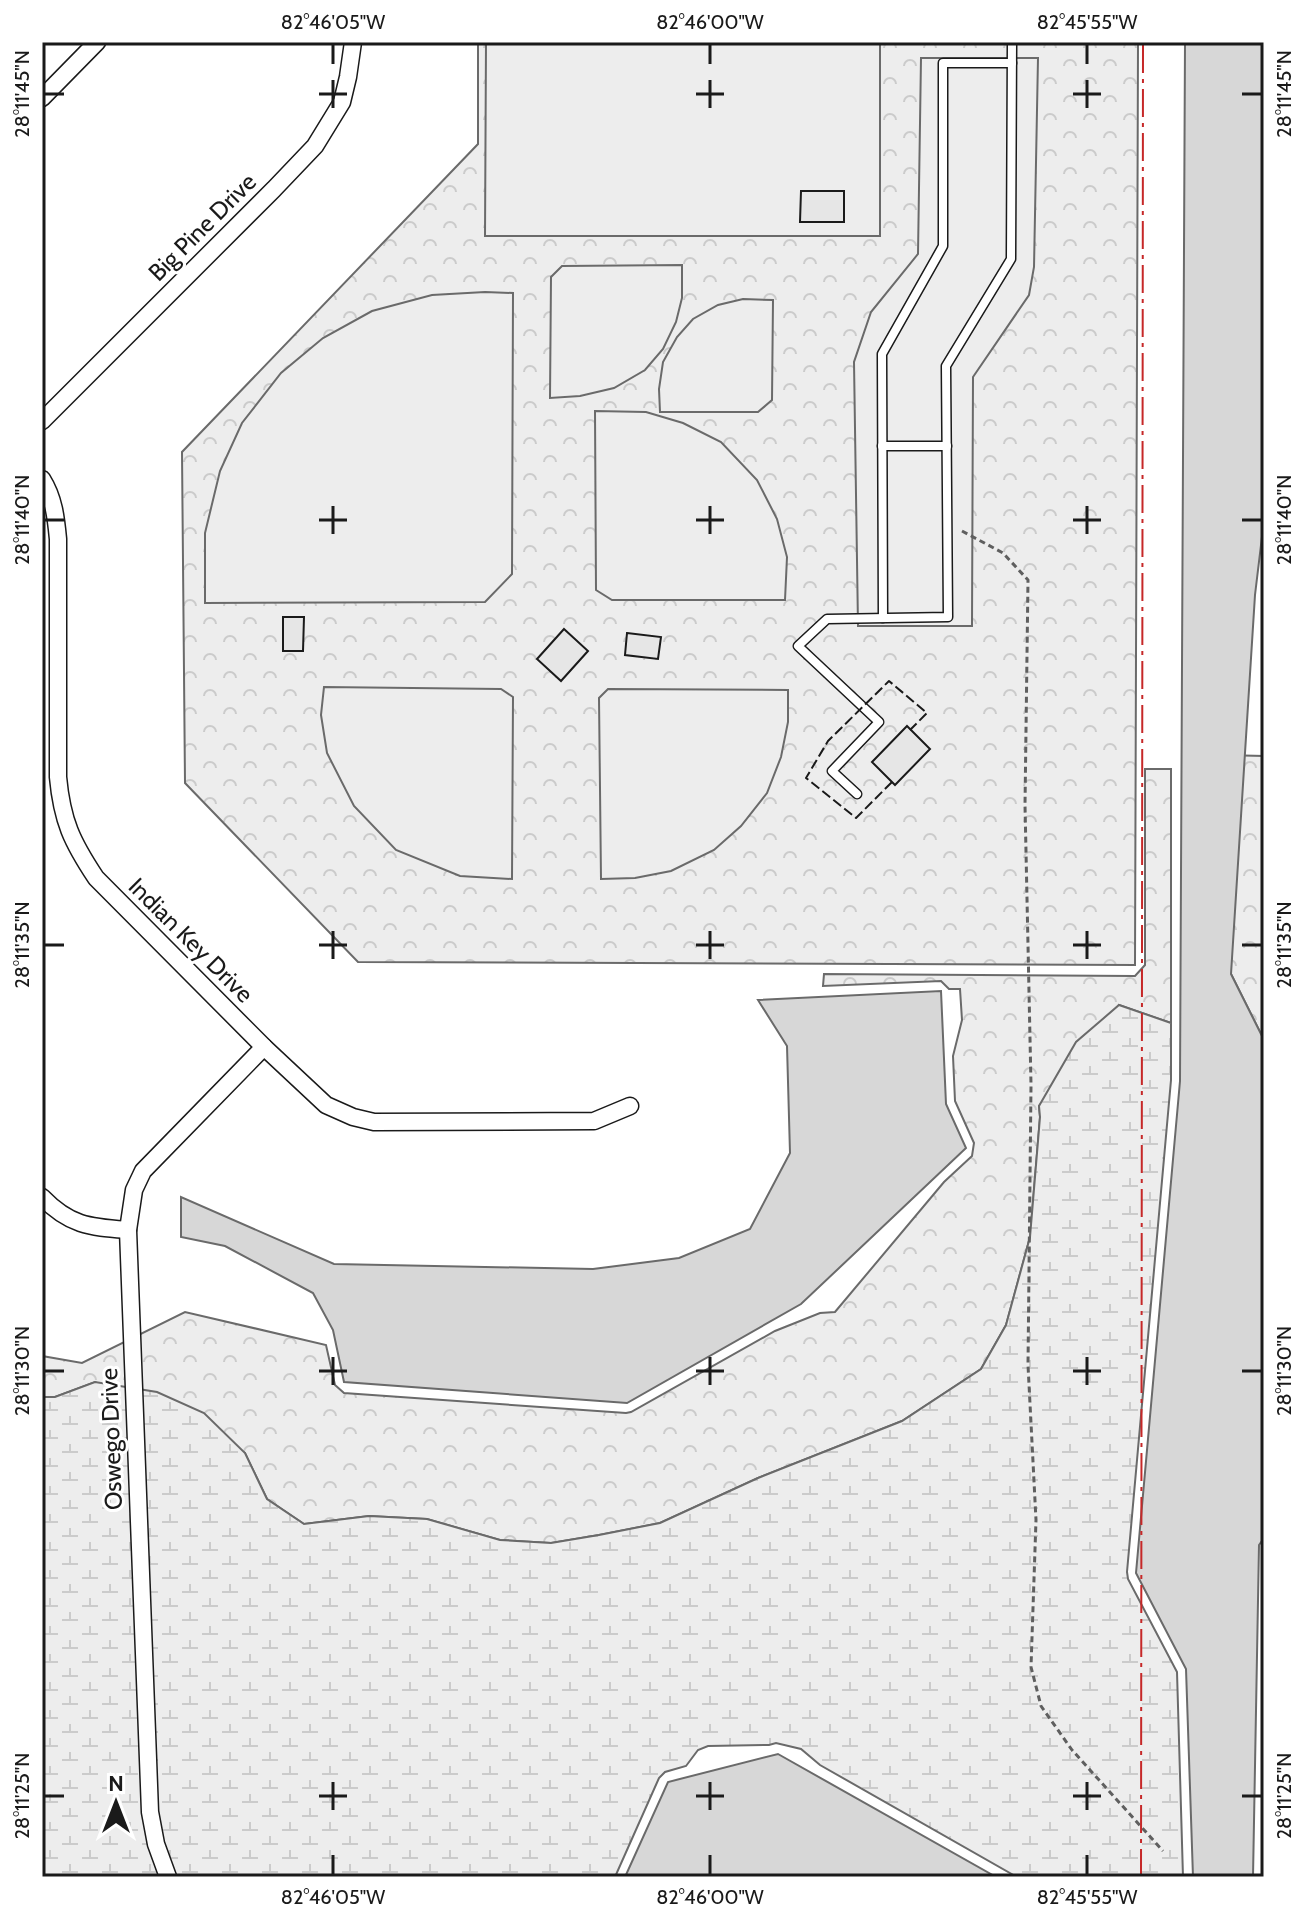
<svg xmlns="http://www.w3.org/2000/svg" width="1306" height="1919" viewBox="0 0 1306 1919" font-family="Cabin,sans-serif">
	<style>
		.forest { fill: url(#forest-crowns); stroke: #6a6a6a; stroke-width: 2 }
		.wetland { fill: url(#wetland-marsh); stroke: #6a6a6a; stroke-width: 2 }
		.built { fill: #ededed; stroke: #6a6a6a; stroke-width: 2 }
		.water { fill: #d7d7d7; stroke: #6a6a6a; stroke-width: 2 }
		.building { fill: #e6e6e6; stroke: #1a1a1a; stroke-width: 2 }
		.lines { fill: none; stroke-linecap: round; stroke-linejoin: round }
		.service-casing { stroke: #1a1a1a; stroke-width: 11 }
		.minor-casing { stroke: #1a1a1a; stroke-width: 19 }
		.path { stroke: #5f5f5f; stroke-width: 3; stroke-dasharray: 6 4; stroke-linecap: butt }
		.service { stroke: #fff; stroke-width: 8 }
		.minor { stroke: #fff; stroke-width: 16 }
		.fence { stroke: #1a1a1a; stroke-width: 2; stroke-dasharray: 10 4; stroke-linecap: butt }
		.power { stroke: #c62828; stroke-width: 2; stroke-dasharray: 28 6 4 6; stroke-linecap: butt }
		.ticks { fill: none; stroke: #1a1a1a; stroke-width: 3 }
		.labels { text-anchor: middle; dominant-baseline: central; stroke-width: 6; stroke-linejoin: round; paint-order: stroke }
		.street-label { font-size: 24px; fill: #1a1a1a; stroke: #fff }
		.neatline { fill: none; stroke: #1a1a1a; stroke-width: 3 }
		.ticks-label { font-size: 20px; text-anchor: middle; fill: #1a1a1a }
	</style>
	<defs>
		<pattern id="forest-crowns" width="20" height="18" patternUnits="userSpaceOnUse" patternTransform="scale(2)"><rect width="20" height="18" fill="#ededed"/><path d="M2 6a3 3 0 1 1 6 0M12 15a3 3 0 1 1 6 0" fill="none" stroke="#cbcbcb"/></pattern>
		<pattern id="wetland-marsh" width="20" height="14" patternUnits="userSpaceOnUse" patternTransform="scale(2)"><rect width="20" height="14" fill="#ededed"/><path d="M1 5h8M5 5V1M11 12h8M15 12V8" fill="none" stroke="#cbcbcb"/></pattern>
	</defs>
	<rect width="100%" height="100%" fill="#fff"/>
	<g class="forest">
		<polygon points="478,42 1138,42 1135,965 358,962 185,783 182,452 478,144"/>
		<polygon points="1222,755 1264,756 1264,1040 1231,974"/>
		<polygon points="1145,769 1171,769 1171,1023 1119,1005 1039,1106 1040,1117 1030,1237 1006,1325 981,1369 902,1421 758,1478 660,1523 599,1535 551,1543 500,1540 427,1519 369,1516 304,1524 267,1499 245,1453 95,1382 55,1397 42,1397 42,1356 82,1363 185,1312 326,1345 335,1385 344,1393 626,1413 631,1412 775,1331 820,1313 835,1312 944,1182 972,1156 974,1143 955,1101 953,1056 962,1020 960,989 949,989 941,981 823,986 824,974 1135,976 1145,965"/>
	</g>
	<polygon class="wetland" points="1119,1005 1171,1023 1171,1080 1127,1572 1128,1579 1177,1672 1183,1877 1017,1877 820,1765 801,1749 776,1743 769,1745 708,1746 698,1750 686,1766 665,1772 659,1778 615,1877 42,1877 42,1397 55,1397 95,1382 157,1392 204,1413 245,1453 267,1499 304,1524 369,1516 427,1519 500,1540 551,1543 599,1535 660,1523 758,1478 902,1421 981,1369 1006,1325 1030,1237 1040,1117 1039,1106 1076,1042"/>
	<g class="built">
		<polygon points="486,42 880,42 880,236 485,236"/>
		<polygon points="921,58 1038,58 1034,267 1029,295 973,377 972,626 858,626 854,362 871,312 918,254"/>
		<polygon points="682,265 682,298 676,322 663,349 645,370 614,388 580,396 550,398 551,277 562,266"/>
		<polygon points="485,292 513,293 512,574 485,602 205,603 205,533 220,471 242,423 281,373 323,338 372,311 432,295"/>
		<polygon points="743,299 773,300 772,400 758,412 660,412 659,389 663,362 677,337 693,319 718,305"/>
		<polygon points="595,411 646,412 683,423 721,442 757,480 777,519 787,557 785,600 612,600 596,590"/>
		<polygon points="324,687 501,689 513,697 512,879 460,876 396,850 354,806 327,753 321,715"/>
		<polygon points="608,689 788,690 788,722 781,757 767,793 741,826 714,850 671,871 635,878 601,879 599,698"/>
	</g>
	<g class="water">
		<polygon points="1185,42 1264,42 1264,520 1255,595 1231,974 1264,1040 1264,1538 1259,1545 1253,1877 1193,1877 1186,1669 1136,1573 1180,1081"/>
		<polygon points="941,991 946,1104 966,1148 801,1304 627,1403 344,1382 333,1330 313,1293 225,1246 181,1237 181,1197 334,1264 593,1269 679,1258 750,1229 790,1153 787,1046 758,1000"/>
		<polygon points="778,1754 996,1877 625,1877 668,1782"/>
	</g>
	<g class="building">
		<polygon points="801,191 844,191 844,222 800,222"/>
		<polygon points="283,617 304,617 303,651 283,651"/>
		<polygon points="564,629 588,651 561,681 537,659"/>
		<polygon points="627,633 661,637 658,659 625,655"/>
		<polygon points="907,726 930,749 895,785 872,762"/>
	</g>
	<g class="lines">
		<defs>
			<g id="service">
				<polyline points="882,446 947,446"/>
				<polyline points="883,618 882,354 943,246 943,63 1012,63"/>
				<polyline points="857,794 832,771 879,722 798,646 827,619 948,617 946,366 1011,259 1012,42"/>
			</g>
			<g id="minor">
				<polyline points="42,98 97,42"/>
				<polyline points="42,421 274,189 315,146 342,102 348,77 353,42"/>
				<path d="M42 479C54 498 56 518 58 539V777C62 821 72 842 96 878L264 1047 326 1105 353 1117 374 1122 594 1121 630 1106"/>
				<path d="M42 1197C70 1226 90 1227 128 1230"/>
				<polyline points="168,1877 156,1844 150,1812 128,1230 134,1190 143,1171 264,1047"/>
			</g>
		</defs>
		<use href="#service" class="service-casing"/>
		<use href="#minor" class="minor-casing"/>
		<polyline class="path" points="962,531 1003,553 1028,580 1025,805 1031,1085 1028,1365 1036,1520 1031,1667 1041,1706 1072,1750 1163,1851"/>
		<use href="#service" class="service"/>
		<use href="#minor" class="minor"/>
		<polyline class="fence" points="892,782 856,818 806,778 828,741 889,681 927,713 910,730"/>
		<polyline class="power" points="1141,1877 1143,42"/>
	</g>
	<path class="ticks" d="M333 44V64M710 44V64M1087 44V64M333 80V108M710 80V108M1087 80V108M44 94H64M319 94H347M696 94H724M1073 94H1101M1242 94H1262M333 506V534M710 506V534M1087 506V534M44 520H64M319 520H347M696 520H724M1073 520H1101M1242 520H1262M333 931V959M710 931V959M1087 931V959M44 945H64M319 945H347M696 945H724M1073 945H1101M1242 945H1262M333 1357V1385M710 1357V1385M1087 1357V1385M44 1371H64M319 1371H347M696 1371H724M1073 1371H1101M1242 1371H1262M333 1782V1810M710 1782V1810M1087 1782V1810M44 1796H64M319 1796H347M696 1796H724M1073 1796H1101M1242 1796H1262M333 1855V1875M710 1855V1875M1087 1855V1875"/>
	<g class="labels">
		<g class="street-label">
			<text transform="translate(202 227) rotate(-45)">Big Pine Drive</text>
			<text transform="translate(191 940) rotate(45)">Indian Key Drive</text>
			<text transform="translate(111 1439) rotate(-92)">Oswego Drive</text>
		</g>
	</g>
	<rect width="1306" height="1919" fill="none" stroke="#ffffff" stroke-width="88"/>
	<g transform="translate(116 1803)" stroke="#ffffff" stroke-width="6" paint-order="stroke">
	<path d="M0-6L14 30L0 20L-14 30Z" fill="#1a1a1a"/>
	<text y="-12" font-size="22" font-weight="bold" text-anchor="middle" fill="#1a1a1a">N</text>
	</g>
	<rect x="44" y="44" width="1218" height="1831" class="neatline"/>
	<g class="ticks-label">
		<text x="333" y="29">82°46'05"W</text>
		<text x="710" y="29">82°46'00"W</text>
		<text x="1087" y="29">82°45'55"W</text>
		<text transform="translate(22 94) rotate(-90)" y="7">28°11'45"N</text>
		<text transform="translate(1284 94) rotate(-90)" y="7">28°11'45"N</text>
		<text transform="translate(22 520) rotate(-90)" y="7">28°11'40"N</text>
		<text transform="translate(1284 520) rotate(-90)" y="7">28°11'40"N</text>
		<text transform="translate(22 945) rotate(-90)" y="7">28°11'35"N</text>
		<text transform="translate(1284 945) rotate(-90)" y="7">28°11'35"N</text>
		<text transform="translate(22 1371) rotate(-90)" y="7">28°11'30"N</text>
		<text transform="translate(1284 1371) rotate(-90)" y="7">28°11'30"N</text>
		<text transform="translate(22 1796) rotate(-90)" y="7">28°11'25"N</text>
		<text transform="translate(1284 1796) rotate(-90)" y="7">28°11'25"N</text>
		<text x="333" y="1904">82°46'05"W</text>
		<text x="710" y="1904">82°46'00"W</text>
		<text x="1087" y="1904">82°45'55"W</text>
	</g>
</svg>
